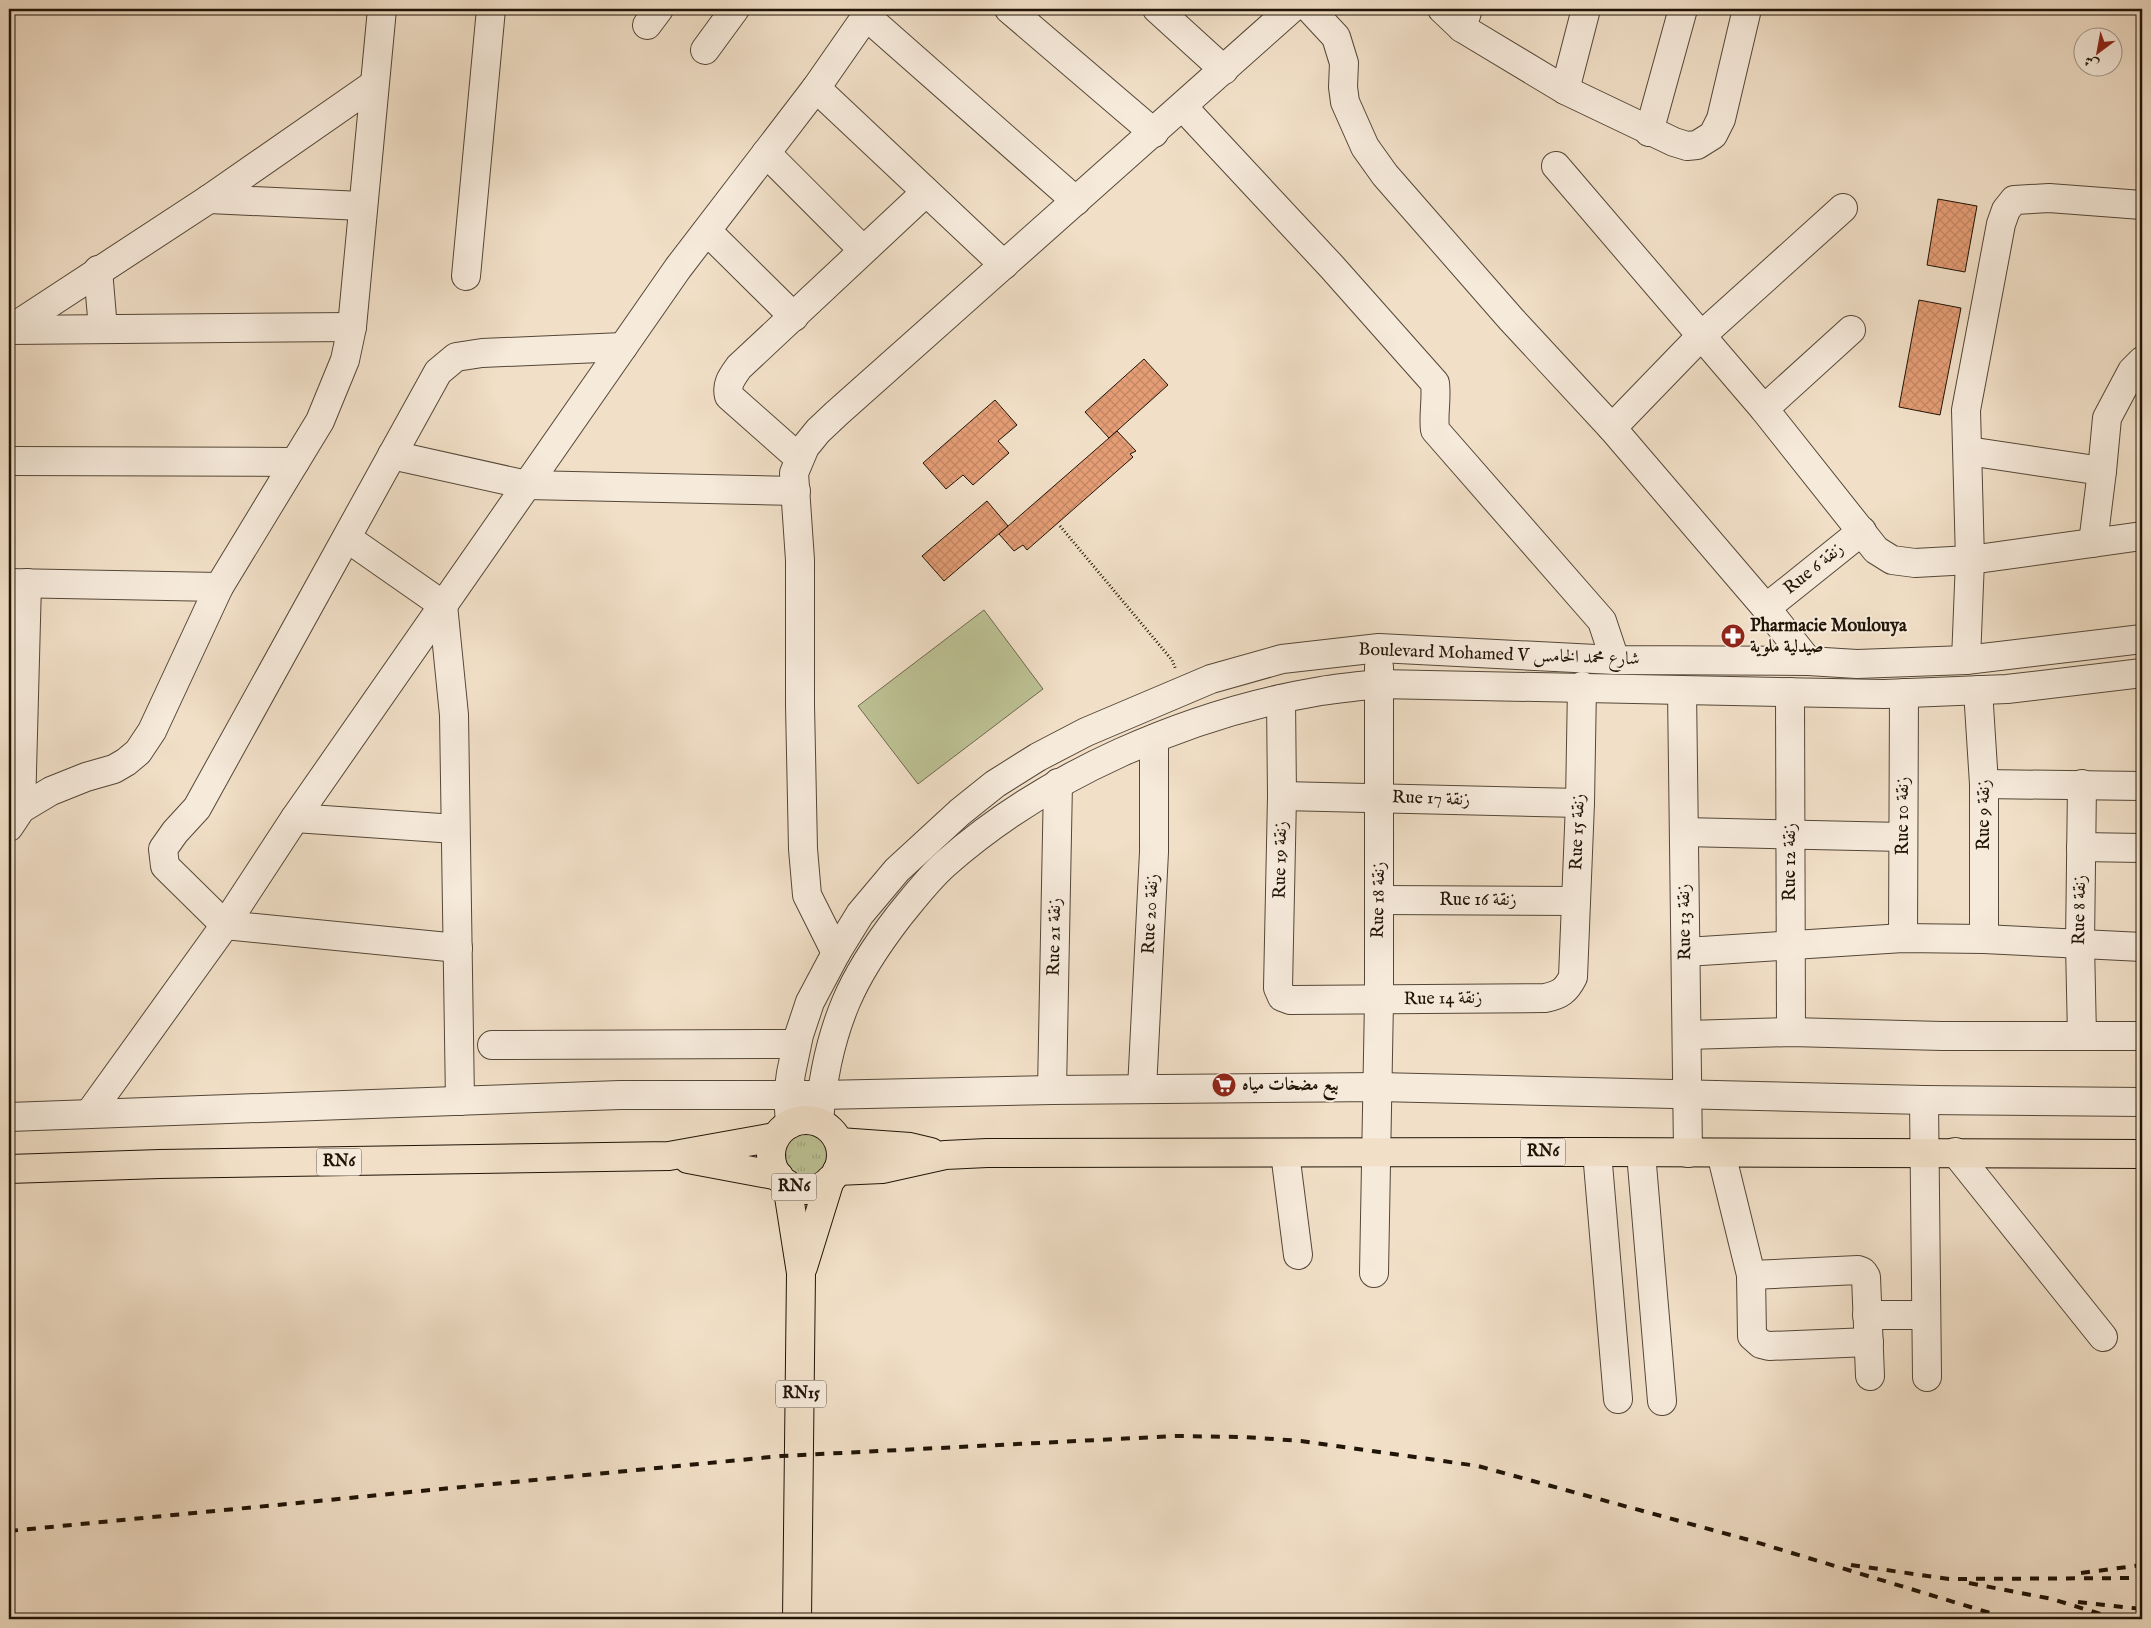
<svg xmlns="http://www.w3.org/2000/svg" width="2151" height="1628" viewBox="0 0 2151 1628" font-family="'IM FELL English',Amiri,serif">
	<style>
		.park { fill: url(#park-tufts); stroke: #6e6a4e }
		.garden { fill: #bcc194; stroke: #6e6a4e }
		.building { fill: url(#building-cross-hatch); stroke: #201407 }
		.lines { fill: none; stroke-linecap: round; stroke-linejoin: round }
		.minor-casing { stroke: #544737; stroke-width: 30 }
		.major-casing { stroke: #201407; stroke-width: 30 }
		.path { stroke: #201407; stroke-width: 3; stroke-dasharray: 1 2.5; stroke-linecap: butt }
		.minor { stroke: #f6eadb; stroke-width: 28 }
		.major { stroke: #f1dfc7; stroke-width: 28 }
		.rail { stroke: #201407; stroke-width: 4; stroke-dasharray: 9 9; stroke-linecap: butt }
		.labels { text-anchor: middle; dominant-baseline: central; stroke-width: 4; stroke-linejoin: round; paint-order: stroke }
		.shield { fill: #f6eadb; stroke: #605447; stroke-width: 1 }
		.shield-label { font-size: 16px; font-weight: bold; fill: #201407 }
		.street-label { font-size: 18px; fill: #201407; stroke: #f6eadb }
		.poi-label { font-size: 18px; font-weight: bold; fill: #201407; stroke: #f6eadb; text-anchor: start }
	</style>
	<defs>
		<pattern id="park-tufts" width="24" height="20" patternUnits="userSpaceOnUse" patternTransform="scale(1.25)"><rect width="24" height="20" fill="#bcc194"/><path d="M3 7l-1-3M5 7V3M7 7l1-3M15 17l-1-3M17 17v-4M19 17l1-3" fill="none" stroke="#a1a57e"/></pattern>
		<pattern id="building-cross-hatch" width="8" height="8" patternUnits="userSpaceOnUse" patternTransform="scale(1.25)"><rect width="8" height="8" fill="#e49d75"/><path d="M0 0l8 8M0 8l8-8" fill="none" stroke="#c38664"/></pattern>
	</defs>
	<rect width="100%" height="100%" fill="#f1dfc7"/>
	<filter id="stains"><feTurbulence type="fractalNoise" baseFrequency=".004" numOctaves="4"/><feColorMatrix values="0 0 0 0 .2 0 0 0 0 .09 0 0 0 0 .02 0 0 0 .5 -.17"/></filter>
	<radialGradient id="worn" r=".72"><stop offset=".6" stop-color="#630" stop-opacity="0"/><stop offset="1" stop-color="#630" stop-opacity=".3"/></radialGradient>
	<circle class="park" cx="805" cy="1155" r="26"/>
	<polygon class="garden" points="984,610 1043,689 918,784 858,706"/>
	<g class="building">
		<polygon points="1938,199 1977,206 1965,272 1927,265"/>
		<polygon points="1919,300 1961,308 1940,415 1899,407"/>
		<polygon points="1144,359 1168,385 1109,438 1085,412"/>
		<polygon points="995,400 1017,425 998,441 1009,453 973,485 963,475 946,489 923,463"/>
		<polygon points="1117,431 1136,451 1130,454 1133,457 1027,550 1023,545 1014,551 999,534"/>
		<polygon points="987,501 1008,526 944,581 922,556"/>
	</g>
	<g class="lines">
		<defs>
			<g id="minor">
				<polyline points="1009,9 1154,133"/>
				<polyline points="1157,9 1224,70"/>
				<polyline points="1310,9 1336,37 1344,63 1343,87 1345,102 1365,147 1385,175 1511,319 1612,428 1766,608 1808,661"/>
				<polyline points="1442,9 1462,28 1468,9"/>
				<polyline points="866,16 1076,201"/>
				<polyline points="647,25 659,9"/>
				<polyline points="1462,28 1565,90 1674,142 1687,146 1697,145 1713,135 1721,119 1747,9"/>
				<polyline points="705,50 735,9"/>
				<polyline points="816,88 1004,265"/>
				<polyline points="1565,90 1586,9"/>
				<path d="M1183 107 1332 267 1435 383C1437 400 1433 414 1435 430L1602 621 1615 660"/>
				<polyline points="1649,132 1683,9"/>
				<polyline points="766,153 863,250"/>
				<polyline points="1556,166 1764,409 1876,550 1892,560 1915,563 1970,560 2142,536"/>
				<polyline points="209,199 362,206"/>
				<polyline points="707,231 794,317"/>
				<polyline points="98,270 103,329"/>
				<polyline points="466,276 491,9"/>
				<polyline points="9,330 209,199 373,85"/>
				<polyline points="9,330 352,327"/>
				<polyline points="1764,409 1851,330"/>
				<polyline points="1612,428 1701,336 1843,208"/>
				<polyline points="1968,451 2102,471"/>
				<polyline points="392,455 527,485 796,491"/>
				<path d="M799 458 729 396C726 384 732 377 739 367L926 192"/>
				<polyline points="9,461 295,462"/>
				<polyline points="347,538 443,605 454,715 460,1101"/>
				<polyline points="2093,543 2102,471 2107,418 2132,371 2142,361"/>
				<polyline points="9,583 219,587"/>
				<polyline points="1766,608 1862,531"/>
				<polyline points="1966,660 1970,560 1966,410 2001,224 2006,210 2014,200 2049,198 2142,205"/>
				<polyline points="1682,690 1688,1153"/>
				<polyline points="1978,690 1984,784 1984,939"/>
				<polyline points="1790,692 1791,1032"/>
				<path d="M1281 699 1282 796 1278 988 1282 997 1290 1000 1545 998C1560 995 1566 991 1573 977L1580 803 1582 686"/>
				<polyline points="1984,784 2142,786"/>
				<polyline points="1282,796 1580,803"/>
				<polyline points="21,809 27,583"/>
				<polyline points="295,818 455,829"/>
				<polyline points="9,827 21,809 51,791 86,777 114,769 126,762 138,752 152,731 219,587 320,421 345,360 352,327 382,9"/>
				<polyline points="1684,832 1903,837"/>
				<polyline points="2081,847 2142,848"/>
				<polyline points="1380,900 1576,901"/>
				<polyline points="1903,938 1904,693"/>
				<polyline points="458,948 225,925 165,866 163,849 175,832 197,808 438,372 456,357 482,353 623,347"/>
				<polyline points="1686,952 1903,938 1984,939 2142,947"/>
				<polyline points="836,953 807,895 803,849 800,705 800,560 794,473 805,447 818,431 836,414 1291,9"/>
				<polyline points="1687,1035 1791,1032 1942,1036 2142,1036"/>
				<polyline points="2082,1036 2080,944 2082,784"/>
				<polyline points="492,1045 792,1044"/>
				<polyline points="1142,1089 1154,852 1154,739"/>
				<polyline points="1052,1090 1058,783"/>
				<polyline points="1924,1100 1927,1377"/>
				<polyline points="89,1114 225,925 295,818 678,268 816,88 871,9"/>
				<polyline points="9,1117 620,1095 821,1095 1052,1090 1378,1087 1924,1100 2142,1102"/>
				<path d="M819 1122C822 1081 830 1040 846 1002 859 971 879 942 899 916 913 899 928 879 945 864 1045 775 1189 713 1321 691 1340 688 1360 686 1379 684L1884 694 2007 689 2142 673"/>
				<polyline points="790,1124 788,1095 791,1073 799,1035 810,1002 836,953 860,914 897,870 960,812 995,784 1038,757 1086,732 1211,679 1282,659 1379,648 1615,660 1808,661 1857,664 1966,660 2142,639"/>
				<polyline points="1597,1152 1618,1399"/>
				<polyline points="1955,1152 2103,1337"/>
				<polyline points="1285,1153 1298,1255"/>
				<polyline points="1641,1153 1662,1401"/>
				<polyline points="1721,1153 1751,1275 1752,1336 1761,1344 1769,1346 1869,1342"/>
				<polyline points="1374,1273 1379,1000 1379,667"/>
				<polyline points="1751,1275 1858,1270 1863,1272 1866,1277 1870,1376"/>
				<polyline points="1867,1315 1925,1315"/>
			</g>
			<g id="major">
				<circle cx="806" cy="1155" r="35"/>
				<polyline points="839,1142 910,1147 931,1152"/>
				<polyline points="688,1159 779,1176"/>
				<polyline points="9,1169 160,1164 669,1156 775,1137"/>
				<polyline points="837,1171 882,1169 945,1155 987,1153 1597,1152 2142,1154"/>
				<polyline points="787,1184 801,1273 797,1619"/>
				<polyline points="803,1267 830,1180"/>
			</g>
		</defs>
		<use href="#minor" class="minor-casing"/>
		<use href="#major" class="major-casing"/>
		<polyline class="path" points="1060,526 1172,660 1176,670"/>
		<use href="#minor" class="minor"/>
		<use href="#major" class="major"/>
		<g class="rail">
			<polyline points="9,1531 781,1456 1176,1436 1244,1437 1301,1441 1478,1466 1749,1540 2010,1619"/>
			<polyline points="1851,1565 1949,1579 2142,1578"/>
			<polyline points="2081,1573 2142,1565"/>
			<polyline points="1969,1583 2052,1599 2117,1619"/>
			<polyline points="2078,1602 2142,1609"/>
		</g>
	</g>
	<defs>
		<symbol id="pharmacy-disc" viewBox="-11 -11 22 22"><circle r="9.5" fill="#8f2418" stroke="#f6eadb"/><path d="M-2-6h4v4h4v4h-4v4h-4v-4h-4v-4h4Z" fill="#fff"/></symbol>
		<symbol id="supermarket-disc" viewBox="-11 -11 22 22"><circle r="9.5" fill="#8f2418" stroke="#f6eadb"/><path d="M-6-5.5h2.5l.6 2H6L4.5 2H-2.5L-4.4-4H-6ZM-1.5 3.2a1.3 1.3 0 1 0 .1 0ZM3 3.2a1.3 1.3 0 1 0 .1 0Z" fill="#fff"/></symbol>
	</defs>
	<g fill-rule="evenodd">
		<use href="#pharmacy-disc" x="1719" y="622" width="28" height="28"/>
		<use href="#supermarket-disc" x="1210" y="1071" width="28" height="28"/>
	</g>
	<g class="labels">
		<g class="shield">
			<rect x="1520.5" y="1138.5" width="45" height="27" rx="4"/>
			<rect x="316.5" y="1148.5" width="45" height="27" rx="4"/>
			<rect x="771.5" y="1173.5" width="45" height="27" rx="4"/>
			<rect x="776" y="1380.5" width="50" height="27" rx="4"/>
		</g>
		<g class="shield-label">
			<text x="1543" y="1152">RN6</text>
			<text x="339" y="1162">RN6</text>
			<text x="794" y="1187">RN6</text>
			<text x="801" y="1394">RN15</text>
		</g>
		<g class="street-label">
			<text transform="translate(1814 569) rotate(-39)">Rue 6 زنقة</text>
			<text transform="translate(1499 655) rotate(2)">Boulevard Mohamed V شارع محمد الخامس</text>
			<text transform="translate(1431 799) rotate(2)">Rue 17 زنقة</text>
			<text transform="translate(1984 815) rotate(-90)">Rue 9 زنقة</text>
			<text transform="translate(1903 816) rotate(-90)">Rue 10 زنقة</text>
			<text transform="translate(1578 832) rotate(-88)">Rue 15 زنقة</text>
			<text transform="translate(1281 860) rotate(-89)">Rue 19 زنقة</text>
			<text transform="translate(1790 862) rotate(-90)">Rue 12 زنقة</text>
			<text transform="translate(1379 900) rotate(-89)">Rue 18 زنقة</text>
			<text x="1478" y="900">Rue 16 زنقة</text>
			<text transform="translate(2080 910) rotate(-89)">Rue 8 زنقة</text>
			<text transform="translate(1151 914) rotate(-87)">Rue 20 زنقة</text>
			<text transform="translate(1685 922) rotate(-91)">Rue 13 زنقة</text>
			<text transform="translate(1055 937) rotate(-89)">Rue 21 زنقة</text>
			<text transform="translate(1443 999) rotate(-1)">Rue 14 زنقة</text>
		</g>
		<g class="poi-label">
			<text x="1750" y="626">Pharmacie Moulouya<tspan x="1750" dy="21">صيدلية ملوية</tspan></text>
			<text x="1242" y="1085">بيع مضخات مياه</text>
		</g>
	</g>
	<rect width="2151" height="1628" fill="none" stroke="#f1dfc7" stroke-width="30"/>
	<rect x="10" y="10" width="2131" height="1608" fill="none" stroke="#201407" stroke-width="2.5"/>
	<rect x="15" y="15" width="2121" height="1598" fill="none" stroke="#201407"/>
	<g transform="translate(2098 52) rotate(212)"><circle r="24" fill="#f6eadb" stroke="#a09486"/>
	<path d="M0-4L9 19L0 12L-9 19Z" fill="#8f2418"/>
	<text y="-8" font-size="14" font-weight="bold" text-anchor="middle" fill="#201407">ش</text>
	</g>
	<rect width="100%" height="100%" filter="url(#stains)"/>
	<rect width="100%" height="100%" fill="url(#worn)"/>
</svg>
